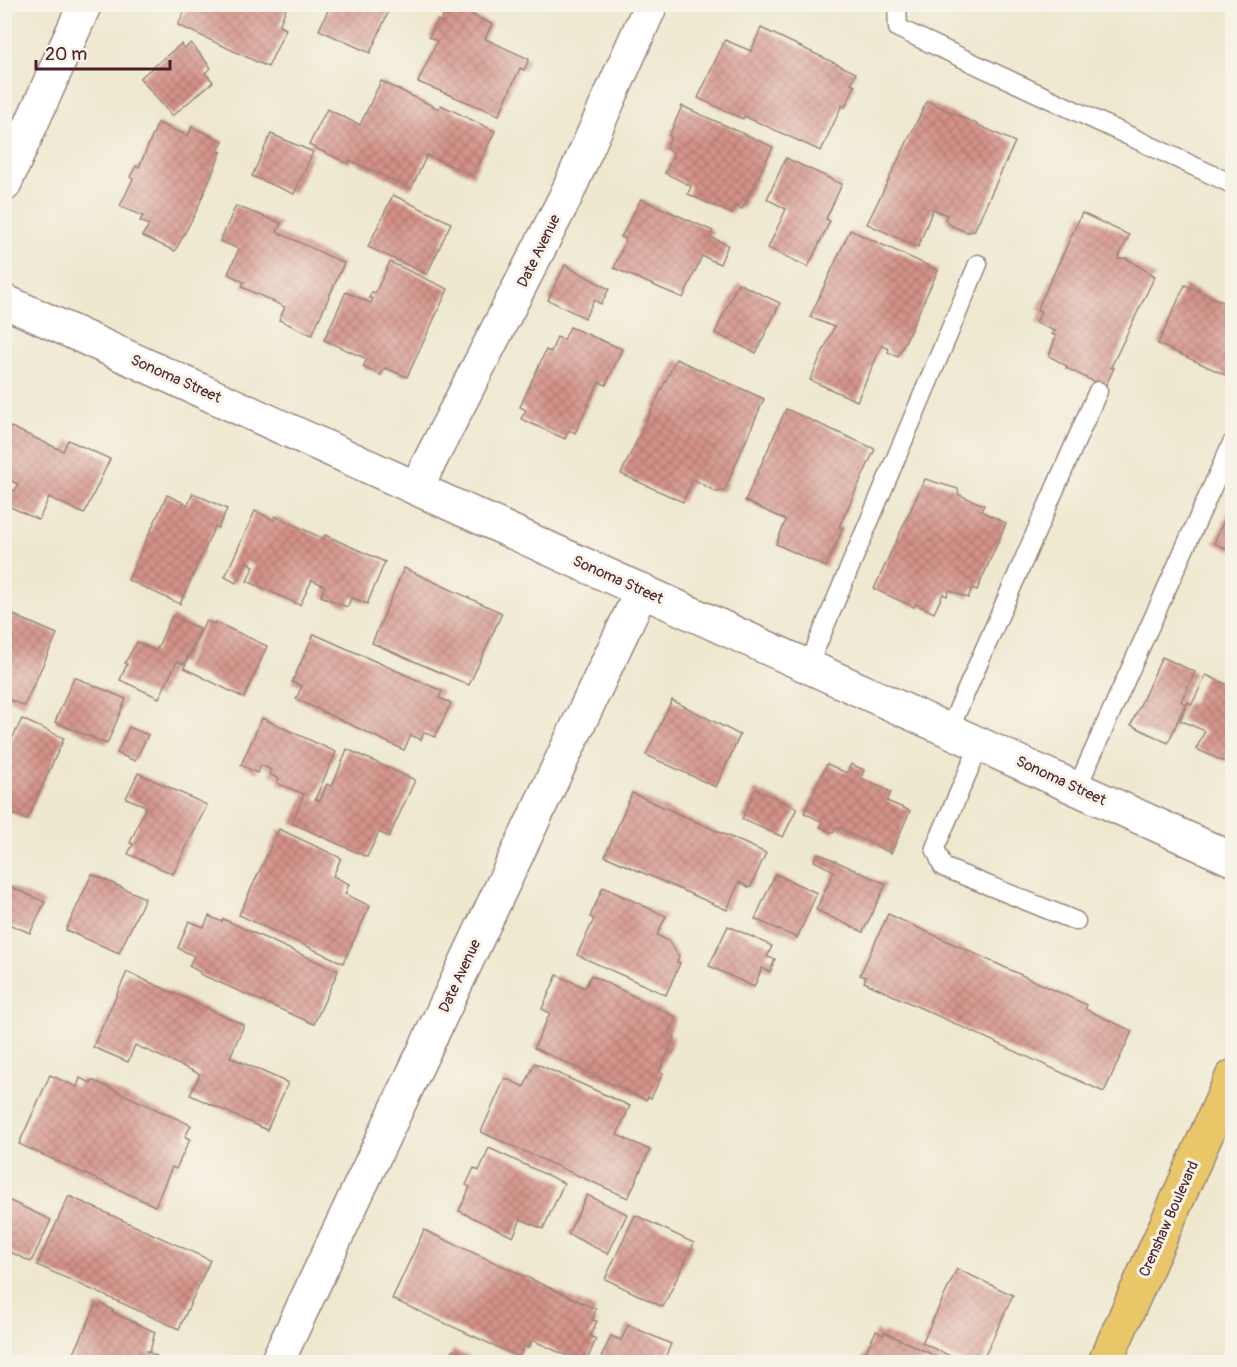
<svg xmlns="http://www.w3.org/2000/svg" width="1237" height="1367" viewBox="0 0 1237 1367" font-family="Pangolin,sans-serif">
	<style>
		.building { fill: url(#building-cross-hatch) }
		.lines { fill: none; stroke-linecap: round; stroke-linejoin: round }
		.service-casing { stroke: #9c847d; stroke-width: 21 }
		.minor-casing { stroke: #9c847d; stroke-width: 36 }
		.primary-casing { stroke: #9c847d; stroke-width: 36 }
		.service { stroke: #fff; stroke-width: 18 }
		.minor { stroke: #fff; stroke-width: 33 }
		.primary { stroke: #e9c769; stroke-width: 33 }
		.labels { text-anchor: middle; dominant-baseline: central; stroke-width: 6; stroke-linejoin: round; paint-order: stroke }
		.street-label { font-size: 15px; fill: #4a1f2b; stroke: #f7f3e8 }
	</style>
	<defs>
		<pattern id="building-cross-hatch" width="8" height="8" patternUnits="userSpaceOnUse" patternTransform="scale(1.5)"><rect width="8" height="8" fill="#d49287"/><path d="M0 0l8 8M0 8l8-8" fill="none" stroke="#ae776f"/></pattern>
	</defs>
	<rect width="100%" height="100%" fill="#f7f3e8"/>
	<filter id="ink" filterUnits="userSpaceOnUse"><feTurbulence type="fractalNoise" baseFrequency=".0167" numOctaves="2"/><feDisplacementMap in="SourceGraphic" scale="12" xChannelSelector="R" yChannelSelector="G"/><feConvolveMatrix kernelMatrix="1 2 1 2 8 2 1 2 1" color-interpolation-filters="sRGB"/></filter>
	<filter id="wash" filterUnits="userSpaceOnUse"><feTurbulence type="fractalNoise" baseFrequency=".008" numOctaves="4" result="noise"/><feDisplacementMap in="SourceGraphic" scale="24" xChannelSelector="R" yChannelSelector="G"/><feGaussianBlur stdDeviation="1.35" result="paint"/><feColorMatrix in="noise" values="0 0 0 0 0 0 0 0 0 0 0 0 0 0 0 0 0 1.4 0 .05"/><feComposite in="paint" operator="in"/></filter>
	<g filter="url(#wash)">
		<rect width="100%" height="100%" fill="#eee8cf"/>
		<g id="blocks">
			<g class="building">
				<polygon points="188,4 288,4 279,26 286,29 268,67 178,25"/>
				<polygon points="331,4 392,4 370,53 319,30"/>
				<polygon points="448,4 492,24 485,39 529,59 524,70 520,68 499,115 418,82 437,41 429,37 438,20 441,22"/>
				<polygon points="761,28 856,73 851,84 855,86 845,107 842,105 821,151 744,116 743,119 698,98 725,40 751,51"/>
				<polygon points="191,43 211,68 205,73 213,82 172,116 140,78 181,44 184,49"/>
				<polygon points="381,81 439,109 441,105 495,131 473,176 427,155 411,189 350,160 349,164 309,145 327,109 360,125"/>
				<polygon points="927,101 1015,142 974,231 966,232 950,225 945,219 947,215 933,209 918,247 867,224"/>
				<polygon points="682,106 773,147 742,209 736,206 732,214 688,194 691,186 665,173 674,153 666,149 671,137 669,136"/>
				<polygon points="158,123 188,136 192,127 223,141 218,151 221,152 196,212 175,251 142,236 149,225 140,221 143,216 120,206 133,179 130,177 136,166 139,167"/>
				<polygon points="271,134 313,152 294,194 252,176"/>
				<polygon points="786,158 842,184 826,219 830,221 808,267 768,248 786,209 767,199"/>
				<polygon points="393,195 451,223 427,274 368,247"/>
				<polygon points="641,199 713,231 710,237 728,245 720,264 702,256 683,298 614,268 626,239 621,237"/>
				<polygon points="236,206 281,223 277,232 344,263 312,335 279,320 285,307 242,287 244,282 228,274 239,249 220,241"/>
				<polygon points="1082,213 1129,235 1118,259 1126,258 1155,276 1111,367 1114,368 1105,387 1066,368 1067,366 1049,356 1056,336 1052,334 1055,331 1036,323 1041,311 1037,310"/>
				<polygon points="850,230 938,270 898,357 888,352 889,349 882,345 857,401 810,380 834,327 810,317"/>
				<polygon points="390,262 448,289 407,377 385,368 381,375 363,367 367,359 324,340 346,292 371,303 373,299 369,298 372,292 375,293"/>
				<polygon points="565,265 609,289 601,304 594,300 585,318 548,300"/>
				<polygon points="738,283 780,303 756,353 715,333"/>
				<polygon points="1185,285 1229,305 1232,297 1232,378 1158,344"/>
				<polygon points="570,327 622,349 606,385 599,382 575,433 569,430 565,439 521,419 526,410 520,407 546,350 551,352 557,337 564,340"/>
				<polygon points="676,359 764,399 724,491 716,492 693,479 683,502 621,474"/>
				<polygon points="786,409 875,449 839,527 843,528 826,567 776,544 786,520 745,501"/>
				<polygon points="11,427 63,451 68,440 110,459 84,514 49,497 39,520 8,506 4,497 9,488 15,491 18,484 4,478 4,441"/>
				<polygon points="925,479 958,489 959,495 984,505 981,511 1006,523 977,590 972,588 968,598 949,590 947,596 943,594 934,613 916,604 914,607 874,589"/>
				<polygon points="193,493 227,509 218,528 215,526 180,604 128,580 167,495 188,505"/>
				<polygon points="1232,503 1232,552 1214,543"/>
				<polygon points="255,511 274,520 275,516 324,539 325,535 385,562 367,604 352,597 347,607 321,596 325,586 312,580 300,605 247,581 254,566 247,562 236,583 225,577"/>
				<polygon points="404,568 502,613 469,685 372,643"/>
				<polygon points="4,611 57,634 24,706 4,697"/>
				<polygon points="172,616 200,629 184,664 177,661 159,698 120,680 127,664 125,663 137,642 156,651"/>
				<polygon points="206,621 214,624 215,622 267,646 244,698 184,668"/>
				<polygon points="314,634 442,691 439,698 451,703 435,737 424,732 421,740 411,735 404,750 296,699 302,686 292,682"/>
				<polygon points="1162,657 1195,672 1181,701 1185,704 1168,743 1131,725"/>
				<polygon points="1206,675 1232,687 1232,746 1225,762 1196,749 1205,731 1180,720 1188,702 1192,704"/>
				<polygon points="74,677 126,699 107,744 55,722"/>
				<polygon points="672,700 740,735 716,787 646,755"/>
				<polygon points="262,718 336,752 315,799 320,801 327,784 332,787 347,749 415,780 389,837 379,832 367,857 292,823 304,794 277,783 279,779 269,774 271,770 261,765 257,773 241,765"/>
				<polygon points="22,719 64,738 27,820 4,810 4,755"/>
				<polygon points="129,727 148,735 135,761 117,753"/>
				<polygon points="827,764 847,773 851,764 864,770 861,778 891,792 887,801 910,811 891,853 836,827 833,833 820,827 823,822 804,813"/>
				<polygon points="138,773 207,805 173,874 128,854 133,844 130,843 146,806 126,798"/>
				<polygon points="755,789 797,808 783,837 742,819"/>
				<polygon points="632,793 766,853 750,888 739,882 727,910 605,856"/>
				<polygon points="279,829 341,858 333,876 349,884 345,894 370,906 343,963 239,915"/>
				<polygon points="818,853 886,884 863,932 816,910 834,871 814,861"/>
				<polygon points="92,874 145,898 119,953 66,930"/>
				<polygon points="775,874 817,893 797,938 755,919"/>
				<polygon points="4,884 45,902 30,933 4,922"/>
				<polygon points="603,887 666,916 657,935 668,941 679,956 677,962 680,963 666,995 577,955 594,919 590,917"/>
				<polygon points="888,914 1087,1005 1085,1009 1132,1031 1104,1092 864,982 866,977 860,975"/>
				<polygon points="209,916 222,922 223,919 338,971 314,1024 200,974 200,972 189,966 194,956 178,948 189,921 204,927"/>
				<polygon points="728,926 772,946 767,957 775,959 770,972 762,968 754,987 709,966"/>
				<polygon points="127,972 244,1025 230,1057 288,1083 267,1130 190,1095 200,1074 135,1045 128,1062 93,1047"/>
				<polygon points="557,975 585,988 591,975 676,1017 669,1034 675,1037 659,1072 663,1073 651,1098 648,1097 646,1100 534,1048 550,1013 542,1009"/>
				<polygon points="535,1063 630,1106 617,1135 650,1150 628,1198 481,1132 505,1078 524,1087"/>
				<polygon points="50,1075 77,1087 80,1078 91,1083 92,1080 191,1125 185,1137 190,1139 176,1169 172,1167 155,1206 19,1144"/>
				<polygon points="489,1148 564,1183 543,1229 521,1219 513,1237 459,1211 470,1187 466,1185 474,1168 479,1171"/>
				<polygon points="587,1195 627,1214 608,1254 568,1234"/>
				<polygon points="69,1196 210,1260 179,1329 37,1265"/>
				<polygon points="4,1198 51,1220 31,1262 4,1249"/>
				<polygon points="635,1215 694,1243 663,1307 605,1279"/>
				<polygon points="424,1230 596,1309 592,1320 597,1321 590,1336 596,1339 587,1360 576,1355 574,1359 532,1340 528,1348 524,1346 519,1357 392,1299"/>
				<polygon points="957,1269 1013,1295 982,1362 963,1362 922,1343"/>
				<polygon points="101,1304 113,1310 112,1312 155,1332 150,1351 146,1351 157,1356 154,1362 70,1362 96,1305 99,1307"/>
				<polygon points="628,1325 671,1344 663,1362 599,1362 611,1336 621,1340"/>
				<polygon points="876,1331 883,1335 884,1332 948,1362 861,1362"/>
				<polygon points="453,1350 482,1362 447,1362"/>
			</g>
		</g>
	</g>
	<g filter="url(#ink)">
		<use href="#blocks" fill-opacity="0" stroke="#9c847d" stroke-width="1.5"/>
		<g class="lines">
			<defs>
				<g id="service">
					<polyline points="897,4 898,28 1232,184"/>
					<polyline points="808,666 978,264"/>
					<polyline points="949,730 1098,391"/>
					<polyline points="980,744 935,848 943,867 1076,921"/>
					<polyline points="1077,788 1232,443"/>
				</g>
				<g id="minor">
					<polyline points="4,185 85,4"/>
					<polyline points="4,301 1232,859"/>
					<polyline points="416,488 565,198 649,9"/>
					<polyline points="277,1362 642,590"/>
				</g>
				<polyline id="primary" points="1105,1362 1232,1077"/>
			</defs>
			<use href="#service" class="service-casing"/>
			<use href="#minor" class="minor-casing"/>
			<use href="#primary" class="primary-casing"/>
			<use href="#service" class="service"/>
			<use href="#minor" class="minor"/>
			<use href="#primary" class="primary"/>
		</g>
	</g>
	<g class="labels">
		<g class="street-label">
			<text transform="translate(539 251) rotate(-64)">Date Avenue</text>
			<text transform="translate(176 379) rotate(24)">Sonoma Street</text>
			<text transform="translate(618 580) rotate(24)">Sonoma Street</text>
			<text transform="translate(1061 781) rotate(25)">Sonoma Street</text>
			<text transform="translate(460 976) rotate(-65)">Date Avenue</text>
			<text transform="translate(1169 1219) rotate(-66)">Crenshaw Boulevard</text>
		</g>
	</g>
	<rect width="1237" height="1367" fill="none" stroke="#f7f3e8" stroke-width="24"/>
	<path d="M36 60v9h134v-9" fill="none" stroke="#4a1f2b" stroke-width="3"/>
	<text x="45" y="60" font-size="18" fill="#4a1f2b" stroke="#f7f3e8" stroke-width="4.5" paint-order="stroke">20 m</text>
</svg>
